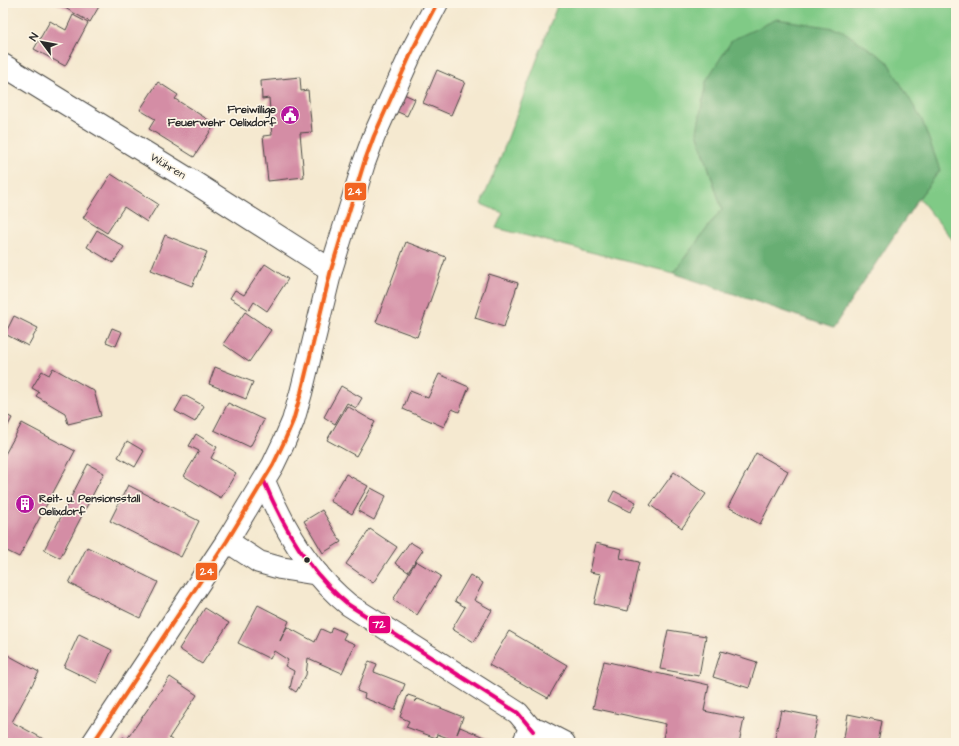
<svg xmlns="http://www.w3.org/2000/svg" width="959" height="746" viewBox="0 0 959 746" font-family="'Architects Daughter',sans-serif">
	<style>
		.green { fill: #80ca86; stroke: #567a58 }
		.forest { fill: #68ae73; stroke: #4a6c4f }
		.building { fill: #d48da5 }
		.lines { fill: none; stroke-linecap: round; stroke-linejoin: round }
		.minor-casing { stroke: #494844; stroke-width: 24 }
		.minor { stroke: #fff; stroke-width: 22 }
		.bus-1-casing { stroke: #fcf5e5; stroke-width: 7 }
		.bus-2-casing { stroke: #fcf5e5; stroke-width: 7 }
		.bus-1 { stroke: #e5007d; stroke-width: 4 }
		.bus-2 { stroke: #f26522; stroke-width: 4 }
		.bus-dot { fill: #2b2b2b; stroke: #fcf5e5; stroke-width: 1.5 }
		.labels { text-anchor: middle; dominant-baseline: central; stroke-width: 3.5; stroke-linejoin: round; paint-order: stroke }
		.poi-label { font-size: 11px; font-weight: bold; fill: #2b2b2b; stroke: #fcf5e5; text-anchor: end }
		.street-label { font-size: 11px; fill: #2b2b2b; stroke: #fcf5e5 }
		.line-badge { stroke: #fcf5e5; stroke-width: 1.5 }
		.badge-label { font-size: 11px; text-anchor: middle; font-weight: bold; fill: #fff }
	</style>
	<rect width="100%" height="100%" fill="#fcf5e5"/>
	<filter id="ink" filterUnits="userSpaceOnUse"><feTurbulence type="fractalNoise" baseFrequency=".025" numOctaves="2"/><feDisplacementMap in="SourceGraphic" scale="8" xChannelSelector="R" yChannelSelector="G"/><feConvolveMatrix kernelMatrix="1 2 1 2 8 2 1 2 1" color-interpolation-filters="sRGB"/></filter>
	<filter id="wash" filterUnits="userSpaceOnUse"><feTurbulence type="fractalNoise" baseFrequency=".012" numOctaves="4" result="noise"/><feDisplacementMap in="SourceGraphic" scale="16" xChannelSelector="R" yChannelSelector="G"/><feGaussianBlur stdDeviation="0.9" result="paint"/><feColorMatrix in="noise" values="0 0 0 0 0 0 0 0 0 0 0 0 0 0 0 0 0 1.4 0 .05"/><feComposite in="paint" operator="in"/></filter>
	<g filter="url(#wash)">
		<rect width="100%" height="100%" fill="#f5e9d0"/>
		<polygon class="green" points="558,3 956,3 956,244 919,198 940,170 697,132 722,209 673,273 496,228 503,213 481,204 500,159"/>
		<polygon class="forest" points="777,19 840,29 887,61 922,120 940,170 919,198 833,328 673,273 722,209 697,132 706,81 732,40"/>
		<g id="blocks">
			<g class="building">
				<polygon points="56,3 101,3 90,22"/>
				<polygon points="73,15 88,23 65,66 34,49 50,21 66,30"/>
				<polygon points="437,70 465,82 451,115 423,103"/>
				<polygon points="300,77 301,91 308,90 312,132 300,133 304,177 268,181 263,136 272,135 269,98 262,99 261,81"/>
				<polygon points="158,82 178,95 175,99 215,124 194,157 149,129 155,119 140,110"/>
				<polygon points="399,92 415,99 407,116 391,109"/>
				<polygon points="111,174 158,204 147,222 124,207 107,233 83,218"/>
				<polygon points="97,230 124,247 113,263 87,247"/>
				<polygon points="165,235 207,252 192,286 151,270"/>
				<polygon points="406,242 446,257 417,337 376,322"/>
				<polygon points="265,264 288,279 267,311 254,302 249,310 230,298 235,290 244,295"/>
				<polygon points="489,274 518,283 504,327 475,318"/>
				<polygon points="245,312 271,330 249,362 223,344"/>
				<polygon points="14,316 38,328 28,346 5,334"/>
				<polygon points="112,328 122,332 116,346 106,342"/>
				<polygon points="215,367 253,382 246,399 209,384"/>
				<polygon points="53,368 94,391 101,416 68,424 65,413 36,396 39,392 32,388 42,371 49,375"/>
				<polygon points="439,374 469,387 459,412 452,409 444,427 403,409 410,391 428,398"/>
				<polygon points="341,386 362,398 356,408 347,403 335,424 324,417"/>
				<polygon points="184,395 204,406 195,422 175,411"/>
				<polygon points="228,403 264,420 250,447 214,430"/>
				<polygon points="347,406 375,422 356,456 327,440"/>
				<polygon points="3,413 12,418 3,435"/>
				<polygon points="22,423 75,451 19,557 3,549 3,458"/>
				<polygon points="196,434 217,447 211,458 236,473 221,498 184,476 199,451 189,446"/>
				<polygon points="127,441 144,451 135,467 118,457"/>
				<polygon points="756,453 788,471 760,524 728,507"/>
				<polygon points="88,464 104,473 60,558 44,550"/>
				<polygon points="674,472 706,494 682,528 650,505"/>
				<polygon points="346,474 368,486 352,514 330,501"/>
				<polygon points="128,485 199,521 181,557 110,521"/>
				<polygon points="371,488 386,496 374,520 358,511"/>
				<polygon points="614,491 636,502 631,512 609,501"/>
				<polygon points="322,510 341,542 323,553 304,521"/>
				<polygon points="370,529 397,547 373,583 346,564"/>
				<polygon points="410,542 423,550 408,572 395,563"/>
				<polygon points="596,543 622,549 620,558 639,562 628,611 594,604 601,574 590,572"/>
				<polygon points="87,547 158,582 140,618 69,583"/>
				<polygon points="416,561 441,576 417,615 393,600"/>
				<polygon points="470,575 483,583 474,600 492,610 474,642 452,629 465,607 455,601"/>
				<polygon points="258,605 289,621 280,641 287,627 315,642 321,629 330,633 332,627 346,633 343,639 355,644 342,673 308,658 306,675 296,692 290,688 294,671 285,666 288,660 274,651 270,659 238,643"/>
				<polygon points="205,608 229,623 202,664 179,649"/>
				<polygon points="668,630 706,636 699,676 660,669"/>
				<polygon points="509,631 567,665 548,698 489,665"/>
				<polygon points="79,634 112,650 97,683 64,667"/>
				<polygon points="721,651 757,662 749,688 713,677"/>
				<polygon points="4,653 39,672 12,722 51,743 3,743"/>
				<polygon points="369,661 377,664 374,672 405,684 395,710 364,698 365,694 357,691"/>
				<polygon points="604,661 709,685 704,711 744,719 739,743 662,743 666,724 593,708"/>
				<polygon points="170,677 197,695 169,738 176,743 119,743 123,737 127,739"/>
				<polygon points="408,695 417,698 415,702 418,699 463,717 457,734 460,727 491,740 489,743 446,743 448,738 437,734 436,738 406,727 409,721 400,717"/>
				<polygon points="781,710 818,717 812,743 774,743"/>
				<polygon points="848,714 882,721 878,743 843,743"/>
			</g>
		</g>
	</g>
	<g filter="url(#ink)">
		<use href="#blocks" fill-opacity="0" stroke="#494844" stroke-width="1"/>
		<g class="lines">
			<defs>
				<g id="minor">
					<polyline points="3,65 195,183 331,270"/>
					<path d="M264 481C283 527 309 573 349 605L518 713 533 731"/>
					<polyline points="227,541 259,562 280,568 318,574"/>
					<polyline points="524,742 527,735 539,730 564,743"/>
					<polyline points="93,743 227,541 273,465 284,442 293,421 301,393 331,270 364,163 374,136 414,47 437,3"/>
				</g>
			</defs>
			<use href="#minor" class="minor-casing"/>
			<use href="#minor" class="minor"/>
			<defs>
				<path id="bus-1" d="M264 481C283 527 309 573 349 605L518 713 533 731"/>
				<polyline id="bus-2" points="93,743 227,541 273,465 284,442 293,421 301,393 331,270 364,163 374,136 414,47 437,3"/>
			</defs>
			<use href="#bus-1" class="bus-1-casing"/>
			<use href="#bus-2" class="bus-2-casing"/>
			<use href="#bus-1" class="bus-1"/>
			<use href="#bus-2" class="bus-2"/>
		</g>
	</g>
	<defs>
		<symbol id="civic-disc" viewBox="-11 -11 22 22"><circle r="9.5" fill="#b5179e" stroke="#fcf5e5"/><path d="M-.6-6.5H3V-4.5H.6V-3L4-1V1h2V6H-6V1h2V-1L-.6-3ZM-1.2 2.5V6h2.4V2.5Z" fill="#fff"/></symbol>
		<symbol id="building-disc" viewBox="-11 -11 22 22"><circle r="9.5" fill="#b5179e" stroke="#fcf5e5"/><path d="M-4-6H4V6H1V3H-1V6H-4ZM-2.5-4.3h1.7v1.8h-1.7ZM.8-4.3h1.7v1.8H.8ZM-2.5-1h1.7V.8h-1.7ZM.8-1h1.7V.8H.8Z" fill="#fff"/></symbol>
	</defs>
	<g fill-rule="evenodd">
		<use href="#civic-disc" x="279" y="104" width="22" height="22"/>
		<use href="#building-disc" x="14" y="493" width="22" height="22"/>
	</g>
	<circle class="bus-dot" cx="307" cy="560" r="3.5"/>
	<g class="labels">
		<g class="poi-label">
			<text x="276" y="109">Freiwillige<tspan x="276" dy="13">Feuerwehr Oelixdorf</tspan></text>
			<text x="39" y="498" text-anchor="start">Reit- u. Pensionsstall<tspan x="39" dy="13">Oelixdorf</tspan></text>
		</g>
		<g class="street-label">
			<text transform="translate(168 166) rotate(31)">Wühren</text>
		</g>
	</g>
	<g class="line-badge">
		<rect x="344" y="182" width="23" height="19" rx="4" fill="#f26522"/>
		<rect x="195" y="562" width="23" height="19" rx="4" fill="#f26522"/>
		<rect x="368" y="615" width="23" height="19" rx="4" fill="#e5007d"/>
	</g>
	<g class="badge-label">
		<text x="355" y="195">24</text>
		<text x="207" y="575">24</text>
		<text x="379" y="628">72</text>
	</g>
	<rect width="959" height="746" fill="none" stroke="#fcf5e5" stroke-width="16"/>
	<g transform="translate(42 42) rotate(302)" stroke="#fcf5e5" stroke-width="3" paint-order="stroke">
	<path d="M0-3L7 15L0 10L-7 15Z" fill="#2b2b2b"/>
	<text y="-6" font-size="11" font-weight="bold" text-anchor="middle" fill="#2b2b2b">N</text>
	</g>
</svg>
